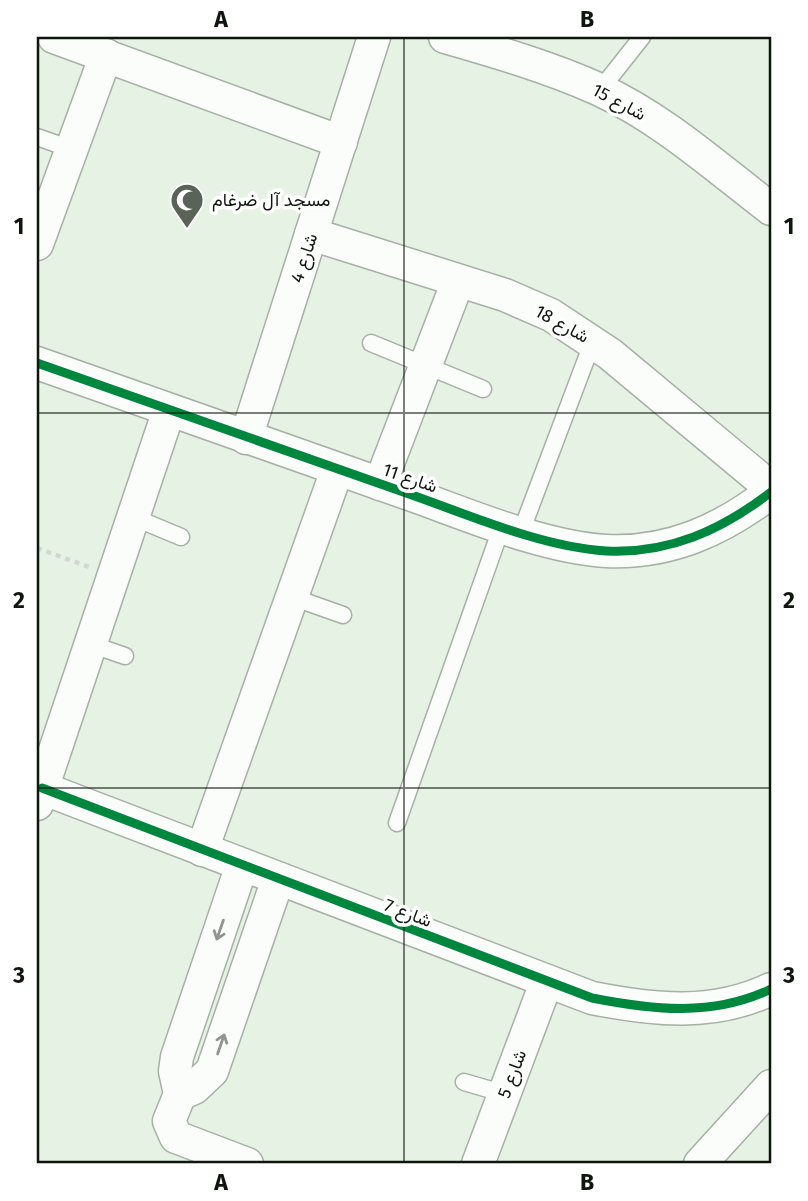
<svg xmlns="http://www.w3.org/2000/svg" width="808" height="1201" viewBox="0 0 808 1201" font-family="'Fira Sans',Vazirmatn,sans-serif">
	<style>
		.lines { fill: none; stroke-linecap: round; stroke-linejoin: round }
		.service-casing { stroke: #a6b0a5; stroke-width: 19 }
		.minor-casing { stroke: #a6b0a5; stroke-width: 35 }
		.path { stroke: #d3d7d3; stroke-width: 4.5; stroke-dasharray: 5 5; stroke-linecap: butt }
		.service { stroke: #fbfdfb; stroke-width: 16 }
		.minor { stroke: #fbfdfb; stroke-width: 32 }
		.cycleway-casing { stroke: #fff; stroke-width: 13 }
		.cycleway { stroke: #00873e; stroke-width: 9 }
		.oneway { stroke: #909590 }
		.grid { fill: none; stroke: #0e160d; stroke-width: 2; stroke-opacity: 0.55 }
		.labels { text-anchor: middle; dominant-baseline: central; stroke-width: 7; stroke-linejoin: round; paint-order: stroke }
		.street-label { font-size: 18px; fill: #0e160d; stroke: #fff }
		.poi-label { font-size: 18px; fill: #0e160d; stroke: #fff; text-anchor: start }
		.neatline { fill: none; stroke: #0e160d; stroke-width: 2.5 }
		.grid-label { font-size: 23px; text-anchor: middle; font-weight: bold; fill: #0e160d }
	</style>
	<rect width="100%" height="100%" fill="#e6f3e4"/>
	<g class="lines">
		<defs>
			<g id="service">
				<polyline points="600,90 642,37"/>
				<polyline points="37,137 71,149"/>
				<polyline points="371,343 483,389"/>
				<polyline points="133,517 181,537"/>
				<polyline points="521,532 593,341"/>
				<polyline points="292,597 343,615"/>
				<polyline points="90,644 125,656"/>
				<polyline points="397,823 502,526"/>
				<polyline points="464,1082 505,1094"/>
			</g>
			<g id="minor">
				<polyline points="54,37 341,142"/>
				<path d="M445 37C497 52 549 67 598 89 662 118 716 167 771 209"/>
				<polyline points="311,234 505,295 551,315 610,354 771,488"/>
				<polyline points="37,244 106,55"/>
				<path d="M37 363C162 408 287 452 412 495 471 516 543 547 606 551 669 554 722 530 771 492"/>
				<polyline points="246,438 374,37"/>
				<polyline points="380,484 458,281"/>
				<path d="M42 788 592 998C653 1010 713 1017 771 989"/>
				<polyline points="37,804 169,410"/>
				<polyline points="202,850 337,470"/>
				<polyline points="242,865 177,1057 175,1071 180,1094 169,1121 176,1137 247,1164"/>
				<polyline points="180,1094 194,1088 212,1071 278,879"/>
				<polyline points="478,1164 546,983"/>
				<polyline points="700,1164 771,1086"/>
			</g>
		</defs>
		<use href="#service" class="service-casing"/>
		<use href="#minor" class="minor-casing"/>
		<polyline class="path" points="37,548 89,567"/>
		<use href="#service" class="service"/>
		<use href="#minor" class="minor"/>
		<defs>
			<g id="cycleway">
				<path d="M37 363C162 408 287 452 412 495 471 516 543 547 606 551 669 554 722 530 771 492"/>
				<path d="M42 788 592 998C653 1010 713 1017 771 989"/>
			</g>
		</defs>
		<use href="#cycleway" class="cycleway-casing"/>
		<use href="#cycleway" class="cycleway"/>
	</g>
	<defs><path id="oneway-shaft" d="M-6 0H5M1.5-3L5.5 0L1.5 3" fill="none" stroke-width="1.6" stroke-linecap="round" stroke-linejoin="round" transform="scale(1.75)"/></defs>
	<g class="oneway">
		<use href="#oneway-shaft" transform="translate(220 930) rotate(109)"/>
		<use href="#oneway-shaft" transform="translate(221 1044) rotate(-71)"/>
	</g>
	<path class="grid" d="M404 37V1164M37 413H771M37 788H771"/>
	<defs>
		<symbol id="mosque-pin" viewBox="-11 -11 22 30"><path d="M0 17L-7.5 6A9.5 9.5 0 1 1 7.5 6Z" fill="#5a6358" stroke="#fff"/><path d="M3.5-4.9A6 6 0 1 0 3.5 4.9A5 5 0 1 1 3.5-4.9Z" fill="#fff"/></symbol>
	</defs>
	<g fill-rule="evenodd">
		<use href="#mosque-pin" x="168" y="181" width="38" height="52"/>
	</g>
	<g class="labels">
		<g class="street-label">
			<text transform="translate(619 102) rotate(28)">شارع 15</text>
			<text transform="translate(304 258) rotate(-72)">شارع 4</text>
			<text transform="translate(562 324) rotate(29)">شارع 18</text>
			<text transform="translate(410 478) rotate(19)">شارع 11</text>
			<text transform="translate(408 913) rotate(21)">شارع 7</text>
			<text transform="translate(512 1074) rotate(-69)">شارع 5</text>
		</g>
		<g class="poi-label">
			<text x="212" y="200">مسجد آل ضرغام</text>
		</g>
	</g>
	<rect width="808" height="1201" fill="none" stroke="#ffffff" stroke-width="77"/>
	<rect x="38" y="38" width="732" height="1124" class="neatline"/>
	<g class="grid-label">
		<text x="221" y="27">A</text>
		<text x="587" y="27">B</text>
		<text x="19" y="234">1</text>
		<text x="789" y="234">1</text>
		<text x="19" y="608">2</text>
		<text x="789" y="608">2</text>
		<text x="19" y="983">3</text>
		<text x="789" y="983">3</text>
		<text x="221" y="1190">A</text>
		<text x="587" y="1190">B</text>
	</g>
</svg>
